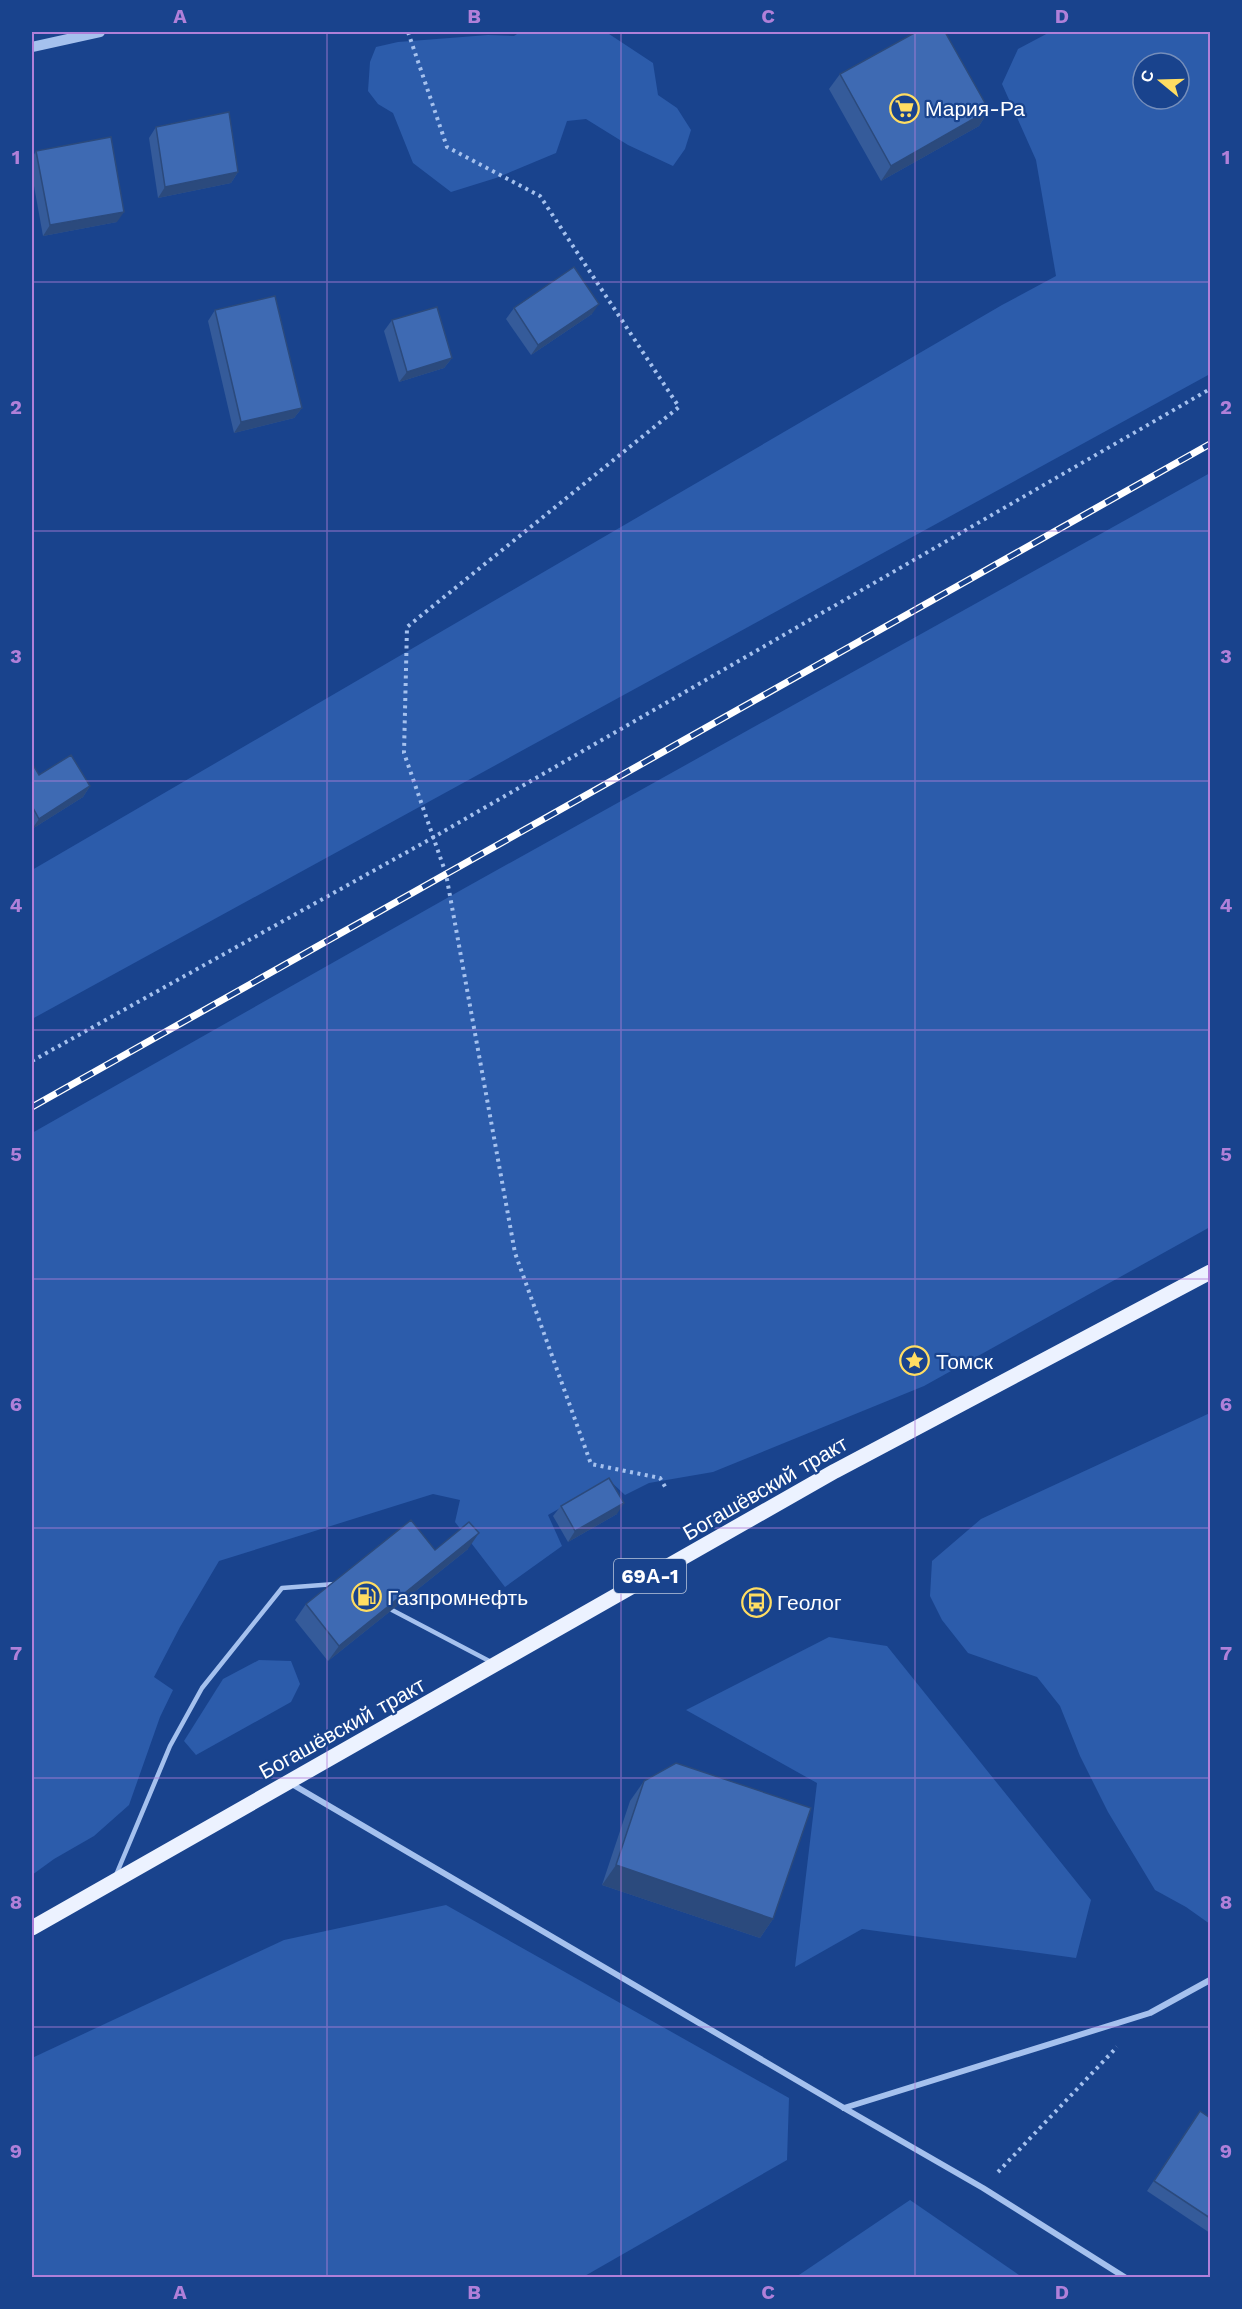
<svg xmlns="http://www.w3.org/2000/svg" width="1242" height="2309" viewBox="0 0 1242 2309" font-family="'Work Sans',sans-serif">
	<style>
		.green { fill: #2c5cab; fill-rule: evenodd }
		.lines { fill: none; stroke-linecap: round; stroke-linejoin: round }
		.path { stroke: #a5c1ee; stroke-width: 4; stroke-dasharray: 3 4.5; stroke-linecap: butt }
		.service { stroke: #a5c1ee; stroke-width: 4.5 }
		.minor { stroke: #a5c1ee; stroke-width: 6 }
		.tertiary { stroke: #a5c1ee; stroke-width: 10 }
		.primary { stroke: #ecf2ff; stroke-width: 15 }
		.rail-casing { stroke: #fff; stroke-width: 7 }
		.rail { stroke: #19438d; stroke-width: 4.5; stroke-dasharray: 14; stroke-linecap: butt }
		.wall { fill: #355b9a }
		.shaded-wall { fill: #2b4a7d }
		.building { fill: #3e6ab3; stroke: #2b4a7d; stroke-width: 1.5 }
		.grid { fill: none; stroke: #b080d9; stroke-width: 1.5; stroke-opacity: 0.55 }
		.labels { text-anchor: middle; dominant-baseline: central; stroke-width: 4.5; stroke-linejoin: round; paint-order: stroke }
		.shield { fill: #19438d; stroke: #bac7dd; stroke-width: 1.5 }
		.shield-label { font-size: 20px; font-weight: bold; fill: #fff }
		.poi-label { font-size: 21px; fill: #fff; stroke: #19438d; text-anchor: start }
		.street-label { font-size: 21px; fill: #fff; stroke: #19438d }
		.neatline { fill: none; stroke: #b080d9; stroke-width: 2 }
		.grid-label { font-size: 20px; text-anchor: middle; font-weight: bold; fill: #b080d9 }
	</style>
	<rect width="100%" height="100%" fill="#19438d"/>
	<g class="green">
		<polygon points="520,32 606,32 653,63 658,95 677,108 691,130 685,149 673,166 628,145 586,119 567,121 556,153 496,178 451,192 413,163 393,113 378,104 368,91 370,62 376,47 398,42 488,35 514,36"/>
		<path d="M1050 32H1210V374L32 1019V870L1002 305 1056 276 1036 160 1002 84 1018 49ZM1143 63H1179V99H1143Z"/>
		<polygon points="1210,473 1210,1227 924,1386 713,1472 649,1483 625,1495 609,1480 548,1515 562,1546 505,1587 455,1522 460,1500 433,1494 219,1561 180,1627 154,1677 173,1690 160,1717 129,1805 94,1836 54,1859 32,1875 32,1133 463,889"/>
		<polygon points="1210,1413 1210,1924 1186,1907 1155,1890 1108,1812 1080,1756 1060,1706 1037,1677 968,1653 942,1620 930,1596 932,1561 981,1519"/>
		<polygon points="829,1637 887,1646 1091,1900 1076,1958 862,1929 795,1967 817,1783 686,1710"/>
		<polygon points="259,1660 291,1661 300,1684 291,1702 196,1755 184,1741 223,1679"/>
		<polygon points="446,1905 789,2098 787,2160 583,2277 32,2277 32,2058 284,1940"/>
		<polygon points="910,2200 1022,2277 796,2277"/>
	</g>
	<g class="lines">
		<g class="path">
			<polyline points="408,32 447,147 540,196 679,407 407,627 404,753 446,874 515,1253 591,1464 660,1478 667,1490"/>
			<polyline points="32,1061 434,837 1210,389"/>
			<polyline points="998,2172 1117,2047"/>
		</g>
		<g class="service">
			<polyline points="392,1610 493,1663"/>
			<polyline points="116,1875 170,1746 202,1688 282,1588 335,1584"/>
		</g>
		<g class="minor">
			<polyline points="290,1783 844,2108 983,2188 1126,2278"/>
			<polyline points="844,2108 1150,2013 1210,1980"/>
		</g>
		<polyline class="tertiary" points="32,47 100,32"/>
		<polyline class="primary" points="32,1928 835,1471 1210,1272"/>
		<defs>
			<polyline id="rail" points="32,1107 1210,444"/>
		</defs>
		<use href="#rail" class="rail-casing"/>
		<use href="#rail" class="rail"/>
	</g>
	<g class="wall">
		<polygon points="840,74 989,110 979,126 881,181 829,89"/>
		<polygon points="156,127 238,172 231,183 158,198 149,138"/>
		<polygon points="36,151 117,222 43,236 32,175 32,158"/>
		<polygon points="514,308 592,314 531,355 506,319"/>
		<polygon points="215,310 302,408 294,418 234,433 208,321"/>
		<polygon points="392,320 452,358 444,368 399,382 384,331"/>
		<polygon points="32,763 39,775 90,786 83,797 32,829"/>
		<polygon points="561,1506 617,1514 568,1542 553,1516"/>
		<polygon points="468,1549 328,1661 295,1620 306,1604 435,1550"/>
		<polygon points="644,1781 773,1919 760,1938 602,1885 630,1801"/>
		<polygon points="1210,2118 1210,2233 1147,2191 1193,2121"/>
	</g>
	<g class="shaded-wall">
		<polygon points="989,110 979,126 881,181 891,166"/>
		<polygon points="238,172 231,183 158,198 165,187"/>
		<polygon points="124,212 117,222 43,236 50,225"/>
		<polygon points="599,304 592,314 531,355 538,345"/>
		<polygon points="452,358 444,368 399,382 407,372"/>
		<polygon points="302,408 294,418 234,433 241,422"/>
		<polygon points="90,786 83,797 32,829 39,819"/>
		<polygon points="624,1503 617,1514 568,1542 575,1531"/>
		<polygon points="479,1533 468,1549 328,1661 339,1646"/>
		<polygon points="616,1865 773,1919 760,1938 602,1885"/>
	</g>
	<g class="building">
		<polygon points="916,32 945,32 989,110 891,166 840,74"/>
		<polygon points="229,112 238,172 165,187 156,127"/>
		<polygon points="111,137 124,212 50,225 36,151"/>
		<polygon points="574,267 599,304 538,345 514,308"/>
		<polygon points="275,296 302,408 241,422 215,310"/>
		<polygon points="437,307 452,358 407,372 392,320"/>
		<polygon points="71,755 90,786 39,819 32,806 32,763 39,775"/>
		<polygon points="609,1478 624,1503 575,1531 561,1506"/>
		<polygon points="411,1520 435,1550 469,1522 479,1533 339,1646 306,1604"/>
		<polygon points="676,1763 811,1808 773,1919 616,1865 644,1781"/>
		<polygon points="1200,2111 1210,2118 1210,2218 1154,2181"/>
	</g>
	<path class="grid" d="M327 32V2278M621 32V2278M915 32V2278M32 282H1210M32 531H1210M32 781H1210M32 1030H1210M32 1279H1210M32 1528H1210M32 1778H1210M32 2027H1210"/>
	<defs>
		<symbol id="supermarket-ring" viewBox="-11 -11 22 22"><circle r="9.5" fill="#19438d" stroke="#ffdd62" stroke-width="1.5"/><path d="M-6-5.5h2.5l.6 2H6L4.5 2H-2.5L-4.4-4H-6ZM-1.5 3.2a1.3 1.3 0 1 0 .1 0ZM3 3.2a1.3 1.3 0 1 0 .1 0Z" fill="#ffdd62"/></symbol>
		<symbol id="sight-ring" viewBox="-11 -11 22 22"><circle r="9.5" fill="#19438d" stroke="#ffdd62" stroke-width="1.5"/><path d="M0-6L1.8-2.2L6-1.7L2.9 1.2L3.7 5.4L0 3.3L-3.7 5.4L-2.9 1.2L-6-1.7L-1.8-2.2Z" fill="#ffdd62"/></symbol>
		<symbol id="fuel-ring" viewBox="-11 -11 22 22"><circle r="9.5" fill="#19438d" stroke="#ffdd62" stroke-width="1.5"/><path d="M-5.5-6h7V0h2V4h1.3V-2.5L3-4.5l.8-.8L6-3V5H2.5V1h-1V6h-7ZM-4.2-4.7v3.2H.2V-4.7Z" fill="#ffdd62"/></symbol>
		<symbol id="bus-ring" viewBox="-11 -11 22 22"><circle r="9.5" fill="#19438d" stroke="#ffdd62" stroke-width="1.5"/><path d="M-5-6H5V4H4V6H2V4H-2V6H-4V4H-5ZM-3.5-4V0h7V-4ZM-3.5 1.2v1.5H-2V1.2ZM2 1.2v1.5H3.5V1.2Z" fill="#ffdd62"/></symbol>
	</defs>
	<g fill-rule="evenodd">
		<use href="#supermarket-ring" x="888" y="92" width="33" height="33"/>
		<use href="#sight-ring" x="898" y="1344" width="33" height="33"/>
		<use href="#fuel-ring" x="350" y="1580" width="33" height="33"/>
		<use href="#bus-ring" x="740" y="1586" width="33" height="33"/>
	</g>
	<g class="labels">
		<rect class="shield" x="614" y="1559" width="72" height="34" rx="4.5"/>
		<g class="shield-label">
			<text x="650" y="1576">69А-1</text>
		</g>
		<g class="poi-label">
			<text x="925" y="108">Мария-Ра</text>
			<text x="936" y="1361">Томск</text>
			<text x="387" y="1597">Газпромнефть</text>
			<text x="777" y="1602">Геолог</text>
		</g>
		<g class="street-label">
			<text transform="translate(765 1488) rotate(-30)">Богашёвский тракт</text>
			<text transform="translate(342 1728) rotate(-29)">Богашёвский тракт</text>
		</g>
	</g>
	<rect width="1242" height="2309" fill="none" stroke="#19438d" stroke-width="66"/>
	<g transform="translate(1161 81) rotate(289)"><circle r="28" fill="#19438d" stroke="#758ebb" stroke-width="1.5"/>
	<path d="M0-4.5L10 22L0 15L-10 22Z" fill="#ffdd62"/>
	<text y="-9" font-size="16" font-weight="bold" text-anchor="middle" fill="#ffffff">С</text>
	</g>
	<rect x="33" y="33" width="1176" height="2243" class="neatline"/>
	<g class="grid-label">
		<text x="180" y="23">A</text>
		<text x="474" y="23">B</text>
		<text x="768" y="23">C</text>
		<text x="1062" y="23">D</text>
		<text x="16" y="164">1</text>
		<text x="1226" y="164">1</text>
		<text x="16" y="414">2</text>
		<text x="1226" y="414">2</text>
		<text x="16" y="663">3</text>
		<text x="1226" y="663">3</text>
		<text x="16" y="912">4</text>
		<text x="1226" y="912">4</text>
		<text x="16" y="1161">5</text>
		<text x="1226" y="1161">5</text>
		<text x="16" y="1411">6</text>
		<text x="1226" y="1411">6</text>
		<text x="16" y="1660">7</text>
		<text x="1226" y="1660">7</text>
		<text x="16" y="1909">8</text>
		<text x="1226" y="1909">8</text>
		<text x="16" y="2158">9</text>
		<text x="1226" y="2158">9</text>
		<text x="180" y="2299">A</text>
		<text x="474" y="2299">B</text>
		<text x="768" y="2299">C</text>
		<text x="1062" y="2299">D</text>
	</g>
</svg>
